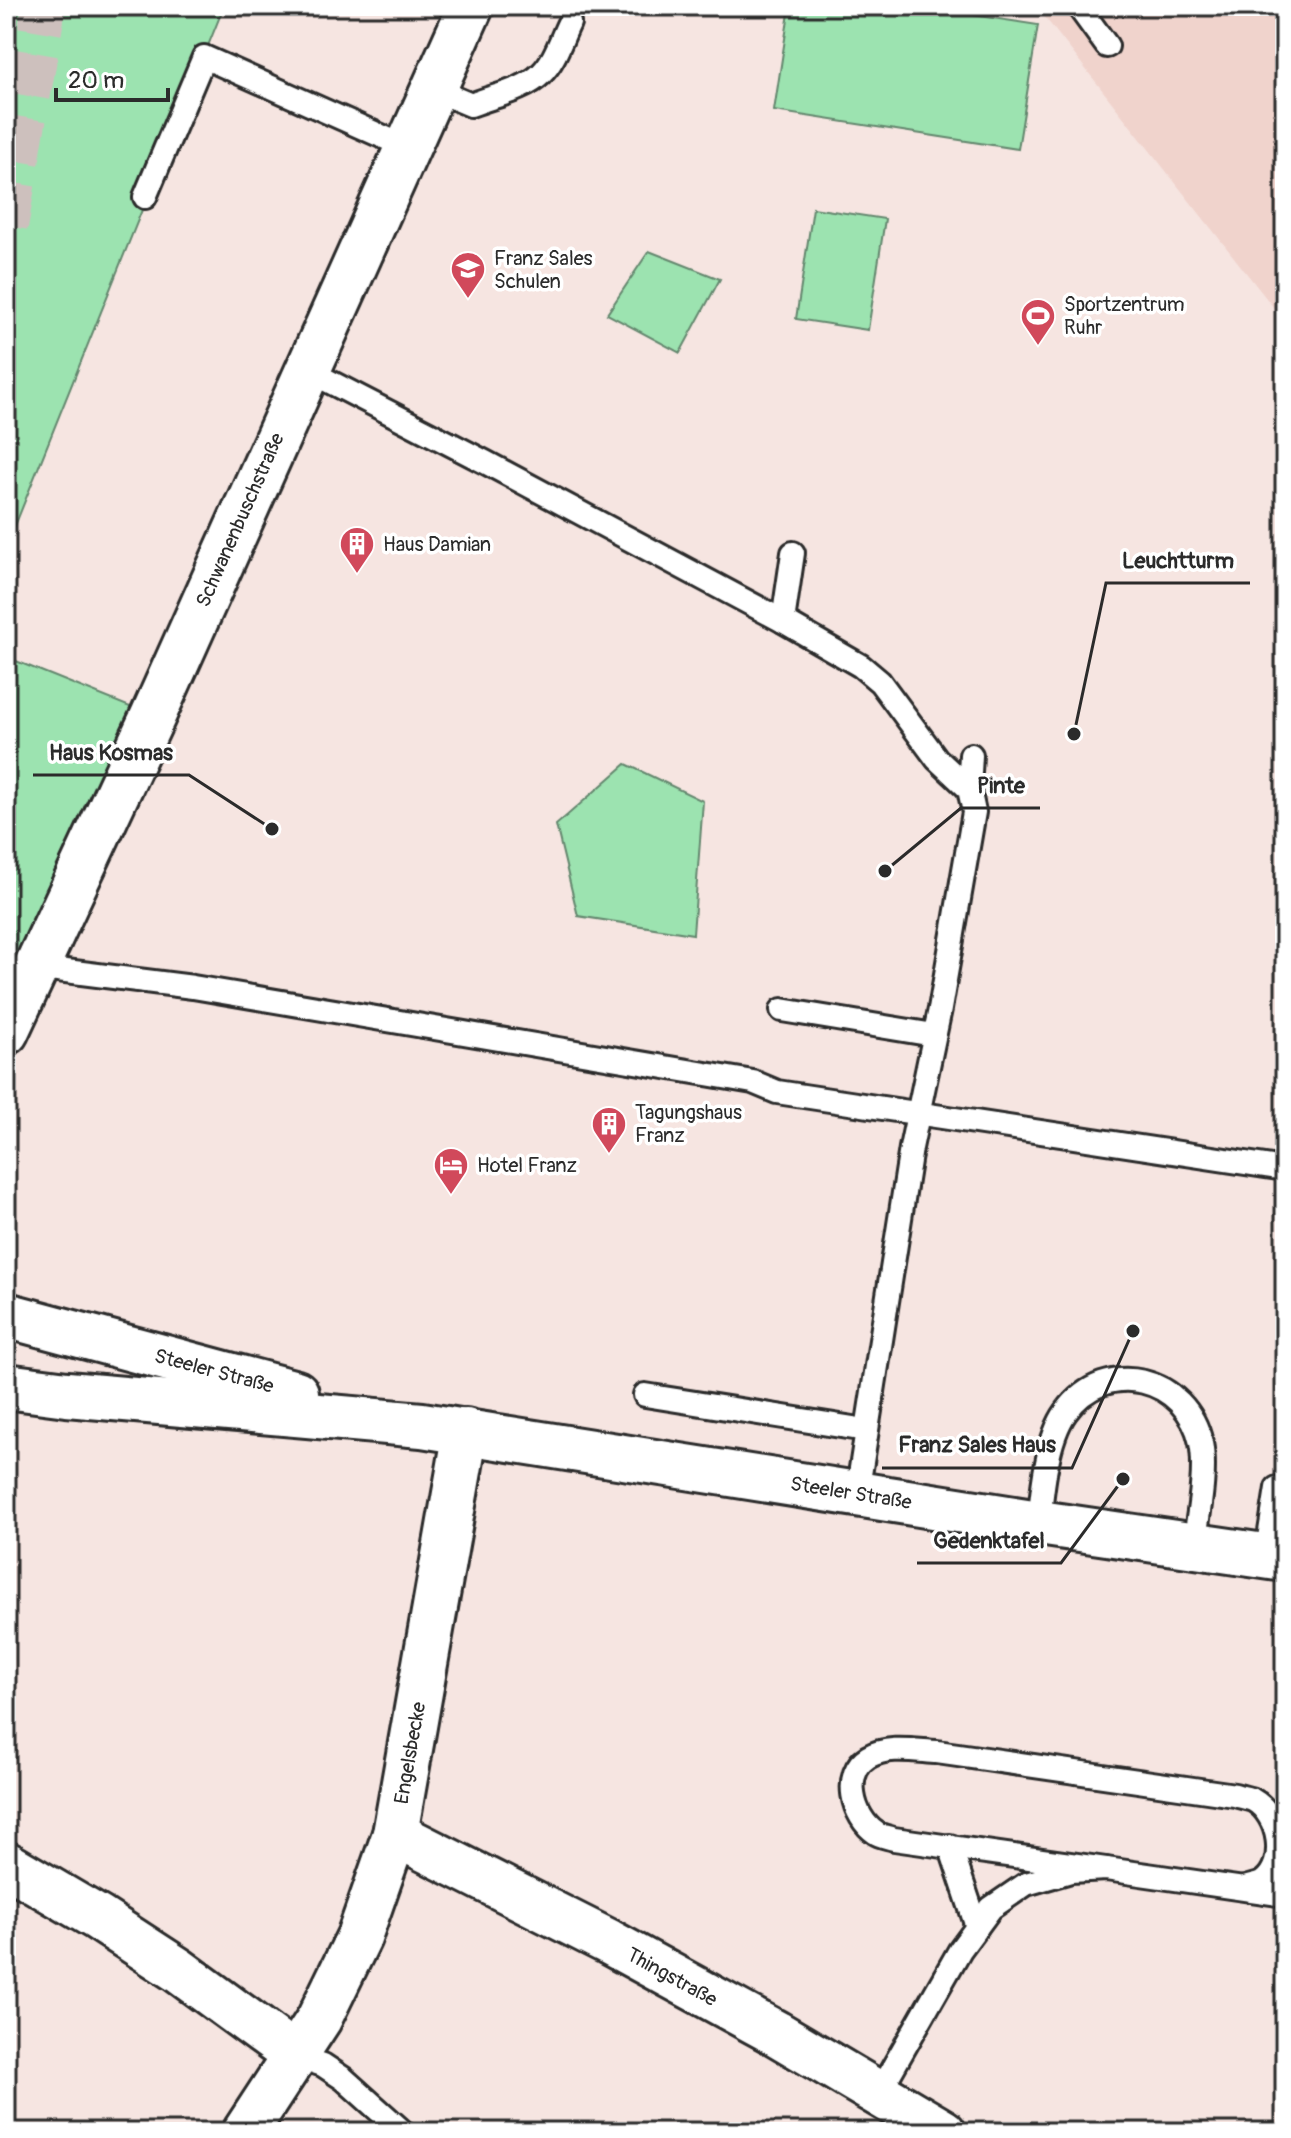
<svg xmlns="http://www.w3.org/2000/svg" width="1291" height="2138" viewBox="0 0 1291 2138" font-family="Pangolin,sans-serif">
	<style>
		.built { fill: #f0d3cc }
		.green { fill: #9ce3b0; stroke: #64876e; stroke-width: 2 }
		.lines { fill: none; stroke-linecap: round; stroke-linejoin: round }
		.motorway-tunnel { stroke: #cdc0bd; stroke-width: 44; stroke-dasharray: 44 22; stroke-linecap: butt }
		.service-casing { stroke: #2b2b2b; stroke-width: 28 }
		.minor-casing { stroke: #2b2b2b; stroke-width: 50 }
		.secondary-casing { stroke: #2b2b2b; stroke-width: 50 }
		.service { stroke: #fff; stroke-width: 22 }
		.minor { stroke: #fff; stroke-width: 44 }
		.secondary { stroke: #fff; stroke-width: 44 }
		.labels { text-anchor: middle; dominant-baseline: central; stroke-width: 7; stroke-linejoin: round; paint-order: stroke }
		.poi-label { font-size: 20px; fill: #2b2b2b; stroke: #fff; text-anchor: start }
		.street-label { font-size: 20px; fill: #2b2b2b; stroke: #fff }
		.leader { fill: none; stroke: #2b2b2b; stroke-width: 3 }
		.callout-dot { fill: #2b2b2b; stroke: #fff; stroke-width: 3 }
		.callout-label { font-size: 22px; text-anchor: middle; font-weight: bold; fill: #2b2b2b; stroke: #fff; stroke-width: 7; stroke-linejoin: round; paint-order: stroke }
	</style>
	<rect width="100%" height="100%" fill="#f6e5e1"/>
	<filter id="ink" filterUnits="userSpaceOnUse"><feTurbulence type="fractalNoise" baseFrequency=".0125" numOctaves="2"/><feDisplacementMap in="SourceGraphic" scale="16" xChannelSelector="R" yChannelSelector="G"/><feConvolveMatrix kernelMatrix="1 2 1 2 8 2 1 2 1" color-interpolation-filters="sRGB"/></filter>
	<g filter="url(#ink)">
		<polygon class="built" points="1036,6 1285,6 1285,322"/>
		<g class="green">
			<polygon points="6,6 224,6 6,548"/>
			<polygon points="790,6 913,6 1038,25 1018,149 774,111"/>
			<polygon points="813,208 885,219 868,330 796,319"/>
			<polygon points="649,251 720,279 680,353 607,314"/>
			<polygon points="6,657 150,715 6,1019"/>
			<polygon points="626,764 703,801 693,934 578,916 556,825"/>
		</g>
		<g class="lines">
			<polyline class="motorway-tunnel" points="6,226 44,6"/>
			<defs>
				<g id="service">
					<polyline points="1078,6 1107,46"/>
					<path d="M433 89 471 105C492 96 524 91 541 74 555 61 561 39 569 23"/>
					<polyline points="145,197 204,57 406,147"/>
					<polyline points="307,370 485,462 783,621 861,666 880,682 937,759 969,789 974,812 940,1009 911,1148 857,1494"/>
					<polyline points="783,621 793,553"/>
					<polyline points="969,789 971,755"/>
					<polyline points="34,967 193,987 753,1082 777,1092 1285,1169"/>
					<polyline points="782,1010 934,1035"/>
					<polyline points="645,1395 866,1430"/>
					<path d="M1039 1523C1042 1491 1047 1438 1066 1412 1106 1356 1187 1377 1201 1443 1207 1472 1198 1516 1194 1546"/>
					<polyline points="1266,1557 1277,1488"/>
					<polyline points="950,1846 977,1927"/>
					<path d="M1106 1869 894 1839C888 1837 880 1836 876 1833 852 1817 842 1773 868 1757 888 1745 916 1751 937 1752L1235 1795C1241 1797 1248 1798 1253 1800 1280 1815 1288 1863 1263 1882 1259 1885 1250 1886 1245 1888"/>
					<polyline points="294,2055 323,2065 344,2079 403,2132"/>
					<polyline points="878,2094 960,1950 991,1908 1026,1884 1071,1871 1106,1869 1285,1895"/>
				</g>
				<g id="minor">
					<polyline points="6,1032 153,716 471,6"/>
					<polyline points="395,1834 609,1942 776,2033 943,2132"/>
					<polyline points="6,1864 98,1918 178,1970 294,2055"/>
					<polyline points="245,2132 319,2019 359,1937 395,1834 466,1431"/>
				</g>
				<g id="secondary">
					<polyline points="6,1315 296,1393"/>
					<polyline points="6,1386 67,1394 422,1425 1039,1523 1285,1559"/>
				</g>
			</defs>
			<use href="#service" class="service-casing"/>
			<use href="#minor" class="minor-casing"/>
			<use href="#secondary" class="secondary-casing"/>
			<use href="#service" class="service"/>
			<use href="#minor" class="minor"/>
			<use href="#secondary" class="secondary"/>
		</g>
	</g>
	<defs>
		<symbol id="school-pin" viewBox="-11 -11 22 30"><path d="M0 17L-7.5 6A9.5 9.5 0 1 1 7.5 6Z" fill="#d1495b" stroke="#fff"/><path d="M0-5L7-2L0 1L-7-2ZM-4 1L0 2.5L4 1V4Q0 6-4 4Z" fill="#fff"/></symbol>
		<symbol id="stadium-pin" viewBox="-11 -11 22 30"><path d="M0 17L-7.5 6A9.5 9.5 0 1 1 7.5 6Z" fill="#d1495b" stroke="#fff"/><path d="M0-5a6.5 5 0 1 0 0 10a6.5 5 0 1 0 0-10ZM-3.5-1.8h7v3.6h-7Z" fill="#fff"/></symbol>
		<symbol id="building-pin" viewBox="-11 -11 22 30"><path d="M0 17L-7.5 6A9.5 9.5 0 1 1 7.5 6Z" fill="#d1495b" stroke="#fff"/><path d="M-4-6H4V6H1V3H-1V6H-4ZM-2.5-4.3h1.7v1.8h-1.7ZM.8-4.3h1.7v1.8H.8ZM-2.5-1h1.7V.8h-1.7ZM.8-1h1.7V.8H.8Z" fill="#fff"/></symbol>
		<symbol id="hotel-pin" viewBox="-11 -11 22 30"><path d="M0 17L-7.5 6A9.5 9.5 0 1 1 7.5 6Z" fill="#d1495b" stroke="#fff"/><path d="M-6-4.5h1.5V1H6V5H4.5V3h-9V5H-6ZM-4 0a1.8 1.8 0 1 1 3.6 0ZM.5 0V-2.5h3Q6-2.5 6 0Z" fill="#fff"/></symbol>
	</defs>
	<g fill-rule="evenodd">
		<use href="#school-pin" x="448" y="249" width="40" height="54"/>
		<use href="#stadium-pin" x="1018" y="296" width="40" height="54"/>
		<use href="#building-pin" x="337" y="524" width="40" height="54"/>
		<use href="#building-pin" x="589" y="1104" width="40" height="54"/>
		<use href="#hotel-pin" x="431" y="1145" width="40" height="54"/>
	</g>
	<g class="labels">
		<g class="poi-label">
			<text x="494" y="258">Franz Sales<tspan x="494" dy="23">Schulen</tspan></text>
			<text x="1064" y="304">Sportzentrum<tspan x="1064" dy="23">Ruhr</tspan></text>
			<text x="383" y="544">Haus Damian</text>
			<text x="635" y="1112">Tagungshaus<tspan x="635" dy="23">Franz</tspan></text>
			<text x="477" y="1165">Hotel Franz</text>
		</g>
		<g class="street-label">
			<text transform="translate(240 520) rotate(-66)">Schwanenbuschstraße</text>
			<text transform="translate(214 1371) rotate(15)">Steeler Straße</text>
			<text transform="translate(851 1493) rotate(9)">Steeler Straße</text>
			<text transform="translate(410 1753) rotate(-80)">Engelsbecke</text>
			<text transform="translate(672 1977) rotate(29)">Thingstraße</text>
		</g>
	</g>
	<path class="leader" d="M1074 734L1106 583H1250M272 829L189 775H33M885 871L961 808H1040M1133 1331L1072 1468H882M1123 1479L1061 1563H917"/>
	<g class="callout-dot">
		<circle cx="1074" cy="734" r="8"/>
		<circle cx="272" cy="829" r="8"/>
		<circle cx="885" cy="871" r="8"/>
		<circle cx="1133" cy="1331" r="8"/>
		<circle cx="1123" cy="1479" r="8"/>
	</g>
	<g class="callout-label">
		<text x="1178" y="568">Leuchtturm</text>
		<text x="111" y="760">Haus Kosmas</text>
		<text x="1001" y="793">Pinte</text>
		<text x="977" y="1452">Franz Sales Haus</text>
		<text x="989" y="1548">Gedenktafel</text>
	</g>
	<rect width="1291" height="2138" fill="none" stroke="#fff" stroke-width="32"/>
	<rect x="16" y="16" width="1259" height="2106" fill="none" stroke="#2b2b2b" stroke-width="3" filter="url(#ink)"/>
	<path d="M56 88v12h112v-12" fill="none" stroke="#2b2b2b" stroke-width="4"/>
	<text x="68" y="88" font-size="24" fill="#2b2b2b" stroke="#ffffff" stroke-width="6" paint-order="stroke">20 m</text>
</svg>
